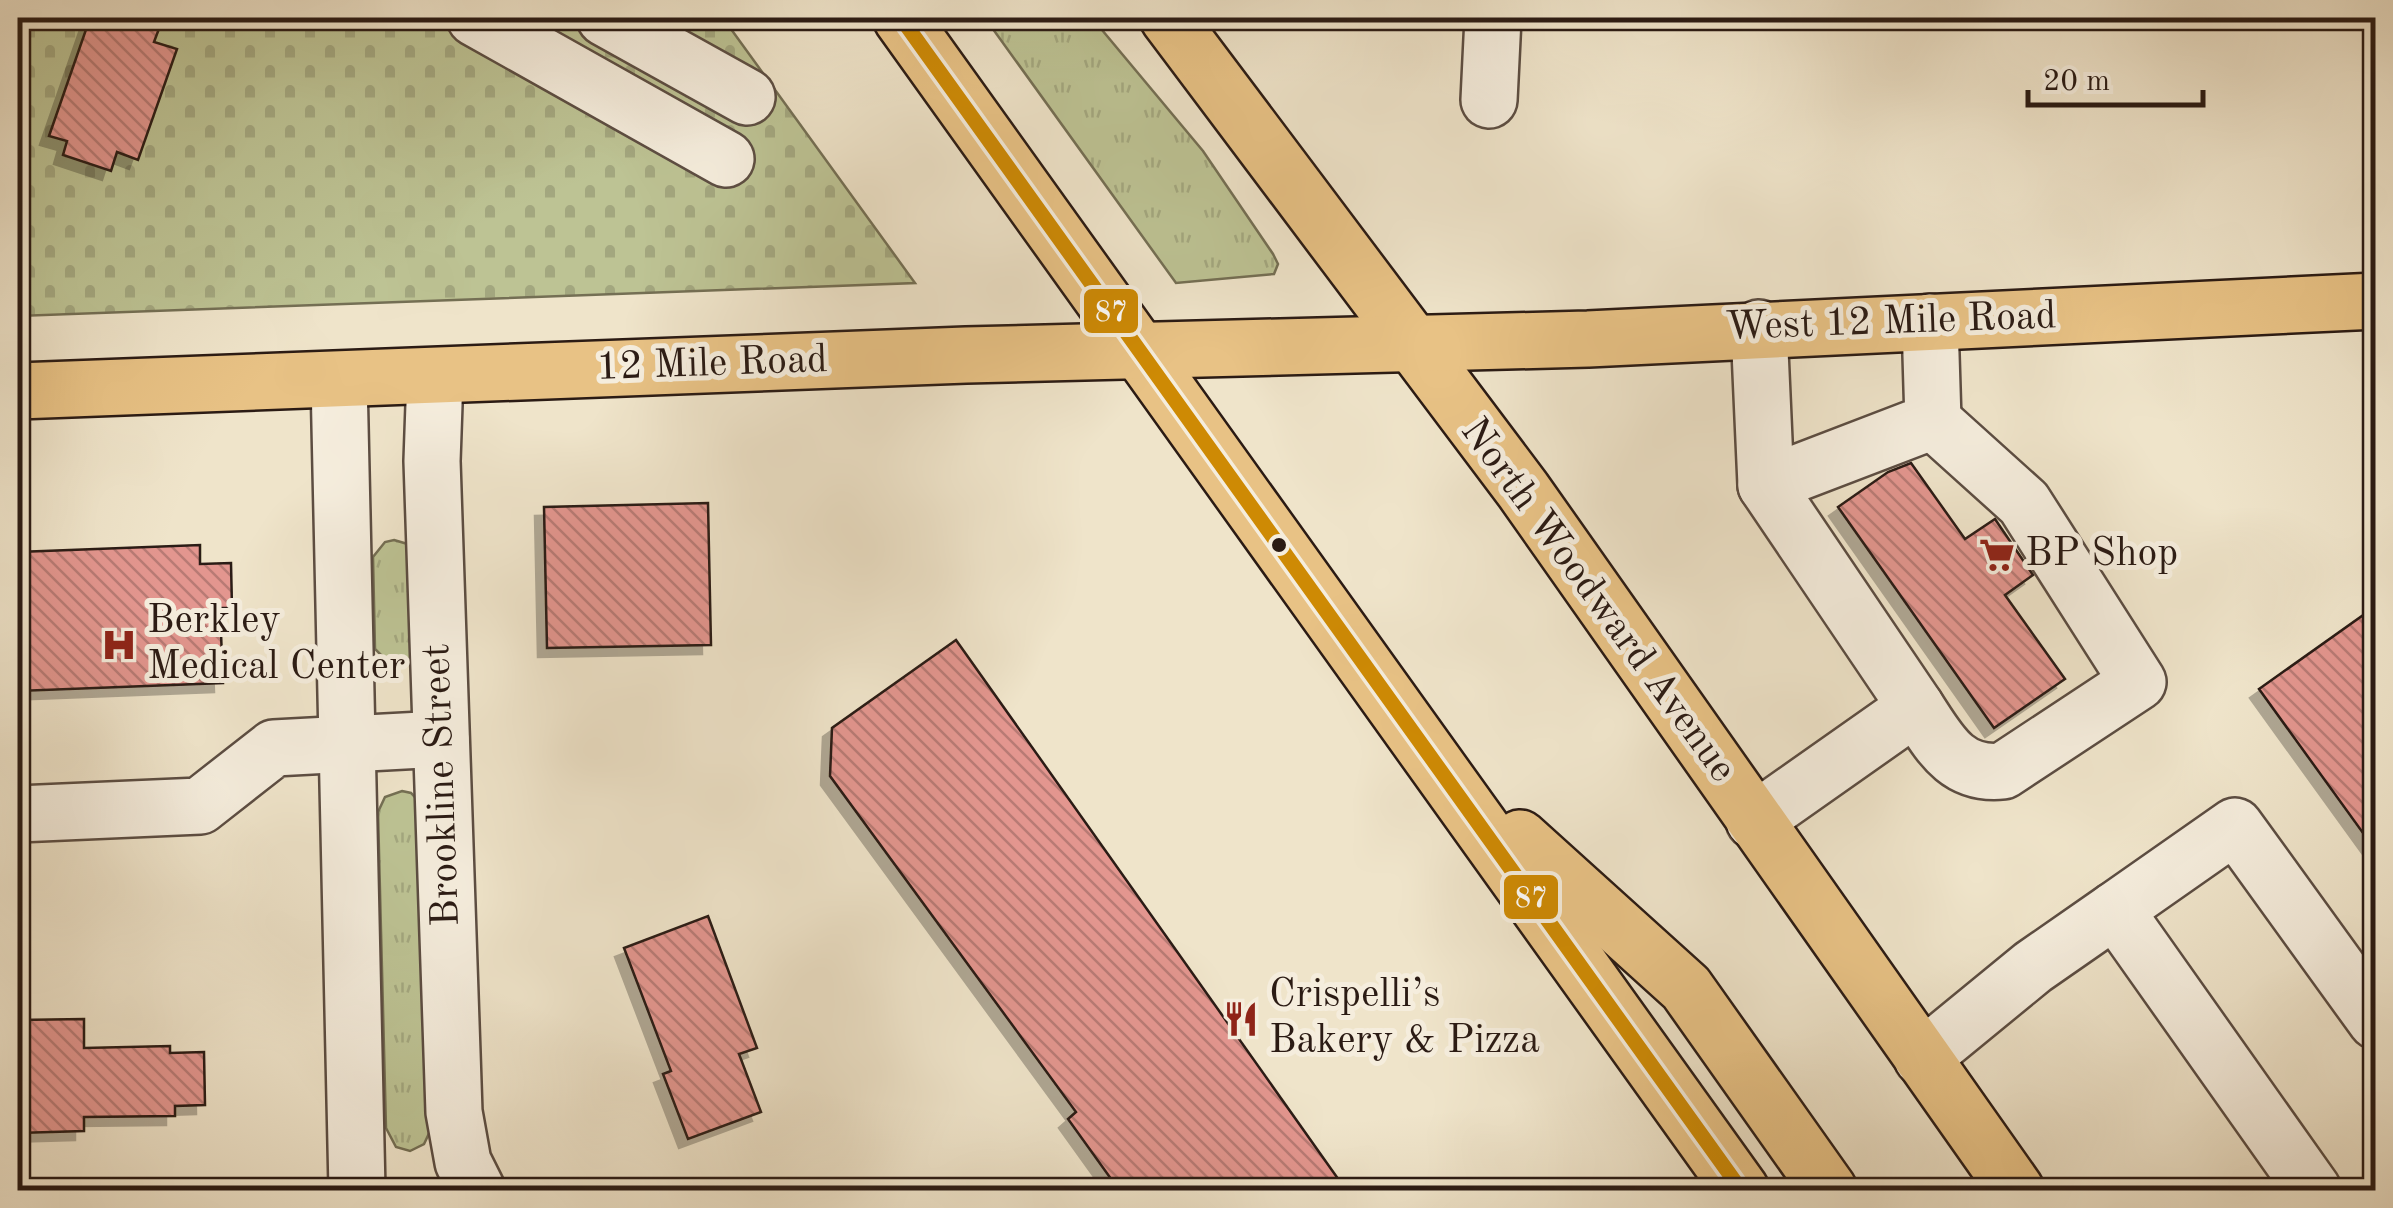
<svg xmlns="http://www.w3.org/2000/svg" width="2393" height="1208" viewBox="0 0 2393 1208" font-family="'Old Standard TT',serif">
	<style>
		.grass { fill: url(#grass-tufts); stroke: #746f54; stroke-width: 2.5 }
		.cemetery { fill: url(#cemetery-stones); stroke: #746f54; stroke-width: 2.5 }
		.building { fill: url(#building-back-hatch); stroke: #2b1b14; stroke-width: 2.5; filter: url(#shadow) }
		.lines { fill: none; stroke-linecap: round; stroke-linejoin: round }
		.minor-casing { stroke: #5c4d42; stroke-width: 60 }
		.major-casing { stroke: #2b1b14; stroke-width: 60 }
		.minor { stroke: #f5eddd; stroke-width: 55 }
		.major { stroke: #e8c285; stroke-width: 55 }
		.bus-1-casing { stroke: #f5eddd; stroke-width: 22 }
		.bus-1 { stroke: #ce8a04; stroke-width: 15 }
		.bus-dot { fill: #2b1b14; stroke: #f5eddd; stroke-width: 4 }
		.labels { text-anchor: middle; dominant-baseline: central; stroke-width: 10; stroke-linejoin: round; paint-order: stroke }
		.street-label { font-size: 40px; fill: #2b1b14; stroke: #f5eddd }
		.poi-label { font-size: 40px; fill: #2b1b14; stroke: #f5eddd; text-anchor: start }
		.line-badge { stroke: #f5eddd; stroke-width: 4 }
		.badge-label { font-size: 28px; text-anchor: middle; font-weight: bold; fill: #fff }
	</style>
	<defs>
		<pattern id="grass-tufts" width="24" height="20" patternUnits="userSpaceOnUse" patternTransform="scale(2.5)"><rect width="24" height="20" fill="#bdc394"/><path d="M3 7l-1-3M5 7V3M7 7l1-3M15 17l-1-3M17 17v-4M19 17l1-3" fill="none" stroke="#a3a77f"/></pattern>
		<pattern id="cemetery-stones" width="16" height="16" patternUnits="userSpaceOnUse" patternTransform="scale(2.5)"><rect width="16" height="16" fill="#bdc394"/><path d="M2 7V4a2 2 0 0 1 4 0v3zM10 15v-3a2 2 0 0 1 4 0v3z" fill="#a3a77f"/></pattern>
		<pattern id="building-back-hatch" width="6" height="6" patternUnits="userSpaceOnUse" patternTransform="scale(2.5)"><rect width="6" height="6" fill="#e3968f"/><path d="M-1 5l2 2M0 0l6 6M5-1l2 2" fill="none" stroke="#b87a74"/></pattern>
		<filter id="shadow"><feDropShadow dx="-9" dy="9" stdDeviation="0" flood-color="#0004"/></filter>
	</defs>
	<rect width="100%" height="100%" fill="#efe4ca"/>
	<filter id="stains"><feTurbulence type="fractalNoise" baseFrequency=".002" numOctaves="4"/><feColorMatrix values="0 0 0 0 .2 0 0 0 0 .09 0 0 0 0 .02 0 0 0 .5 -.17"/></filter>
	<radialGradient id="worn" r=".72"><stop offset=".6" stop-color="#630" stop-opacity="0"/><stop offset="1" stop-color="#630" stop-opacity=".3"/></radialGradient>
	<g class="grass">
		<polygon points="985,18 1092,18 1203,151 1273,254 1278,264 1274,274 1176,283"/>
		<polygon points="394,540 411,545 414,658 393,667 375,649 373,557 385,542"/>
		<polygon points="402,791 411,793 422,805 432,1127 424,1144 410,1151 396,1147 386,1128 378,812 385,797"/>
	</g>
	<polygon class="cemetery" points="18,18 723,18 915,283 18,316"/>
	<g class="building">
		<polygon points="90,18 163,18 154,42 177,49 138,160 117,152 111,171 63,155 67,141 49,136"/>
		<polygon points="1911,463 1965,539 1995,519 2033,575 2005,595 2065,679 1994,728 1838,507 1888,472"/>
		<polygon points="708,503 711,645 547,648 544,507"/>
		<polygon points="200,545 200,564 231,563 232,608 220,608 223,683 18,691 18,552"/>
		<polygon points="2376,606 2376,851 2259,689"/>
		<polygon points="956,640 1205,991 1346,1190 1119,1190 1068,1119 1076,1112 830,776 832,728"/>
		<polygon points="708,916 757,1048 739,1054 761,1112 688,1139 663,1074 671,1071 624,948"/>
		<polygon points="84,1019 84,1048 170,1046 170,1053 204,1052 205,1105 175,1106 175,1116 84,1117 84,1131 18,1133 18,1020"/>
	</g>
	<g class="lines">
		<defs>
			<g id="minor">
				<polyline points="475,18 726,159"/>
				<polyline points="605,18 747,97"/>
				<polyline points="1489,100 1493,18"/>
				<polyline points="435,376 432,461 454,1112 463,1162 477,1190"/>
				<polyline points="339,380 357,1190"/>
				<polyline points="1766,485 1933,421 1930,322"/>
				<path d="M1916 707C1939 742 1955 776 2003 771L2138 682 2024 503 1933 421"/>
				<polyline points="18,814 200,806 274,748 441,739"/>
				<polyline points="1754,821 1916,707 1766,485 1759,328"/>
				<polyline points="2115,910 2235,826 2376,1021"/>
				<polyline points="1922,1058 2033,967 2115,910 2313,1190"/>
			</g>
			<g id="major">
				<polyline points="901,18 1741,1190"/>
				<polyline points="1168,18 1523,490 2016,1190"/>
				<polyline points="18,391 966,355 1588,339 2376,301"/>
				<polyline points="1520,838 1686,988 1829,1190"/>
			</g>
		</defs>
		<use href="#minor" class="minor-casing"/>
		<use href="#major" class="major-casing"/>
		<use href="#minor" class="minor"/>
		<use href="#major" class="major"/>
		<defs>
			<polyline id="bus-1" points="901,18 1741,1190"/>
		</defs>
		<use href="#bus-1" class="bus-1-casing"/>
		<use href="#bus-1" class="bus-1"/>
	</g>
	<defs>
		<symbol id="supermarket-bare" viewBox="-9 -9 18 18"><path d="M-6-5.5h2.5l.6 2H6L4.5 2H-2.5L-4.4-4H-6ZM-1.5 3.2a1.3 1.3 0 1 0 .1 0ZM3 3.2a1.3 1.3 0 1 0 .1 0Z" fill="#8f2418" stroke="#f5eddd" stroke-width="2.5" paint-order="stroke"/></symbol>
		<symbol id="hospital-bare" viewBox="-9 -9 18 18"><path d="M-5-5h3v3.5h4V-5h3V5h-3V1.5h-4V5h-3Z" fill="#8f2418" stroke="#f5eddd" stroke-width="2.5" paint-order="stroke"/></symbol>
		<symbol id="restaurant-bare" viewBox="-9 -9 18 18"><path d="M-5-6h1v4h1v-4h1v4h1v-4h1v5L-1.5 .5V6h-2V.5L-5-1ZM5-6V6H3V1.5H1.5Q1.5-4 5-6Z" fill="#8f2418" stroke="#f5eddd" stroke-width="2.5" paint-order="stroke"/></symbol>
	</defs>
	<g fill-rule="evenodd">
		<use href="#supermarket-bare" x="1972" y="530" width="50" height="50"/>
		<use href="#hospital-bare" x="94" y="620" width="50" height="50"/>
		<use href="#restaurant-bare" x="1216" y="994" width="50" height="50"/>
	</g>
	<circle class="bus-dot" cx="1279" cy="545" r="9"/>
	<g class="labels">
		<g class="street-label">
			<text transform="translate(1891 323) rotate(-2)">West 12 Mile Road</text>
			<text transform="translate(712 365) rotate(-2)">12 Mile Road</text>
			<text transform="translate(1597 601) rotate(54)">North Woodward Avenue</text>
			<text transform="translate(443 785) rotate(-92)">Brookline Street</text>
		</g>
		<g class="poi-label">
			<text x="2025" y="555">BP Shop</text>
			<text x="147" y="622">Berkley<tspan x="147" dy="46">Medical Center</tspan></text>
			<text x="1269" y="996">Crispelli’s<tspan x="1269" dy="46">Bakery &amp; Pizza</tspan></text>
		</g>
	</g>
	<g class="line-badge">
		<rect x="1082" y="287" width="58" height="48" rx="10" fill="#ce8a04"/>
		<rect x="1502" y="873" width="58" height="48" rx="10" fill="#ce8a04"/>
	</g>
	<g class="badge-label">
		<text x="1111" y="321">87</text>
		<text x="1531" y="907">87</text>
	</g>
	<rect width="2393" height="1208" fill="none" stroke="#efe4ca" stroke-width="60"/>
	<rect x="20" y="20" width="2353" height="1168" fill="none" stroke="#2b1b14" stroke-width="5"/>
	<rect x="30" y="30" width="2333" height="1148" fill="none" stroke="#2b1b14" stroke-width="2.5"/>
	<path d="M2028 90v15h175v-15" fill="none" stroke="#2b1b14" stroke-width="5"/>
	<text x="2043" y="90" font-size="30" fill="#2b1b14" stroke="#f5eddd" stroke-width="8" paint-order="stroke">20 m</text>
	<rect width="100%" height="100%" filter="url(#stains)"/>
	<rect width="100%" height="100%" fill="url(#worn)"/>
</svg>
